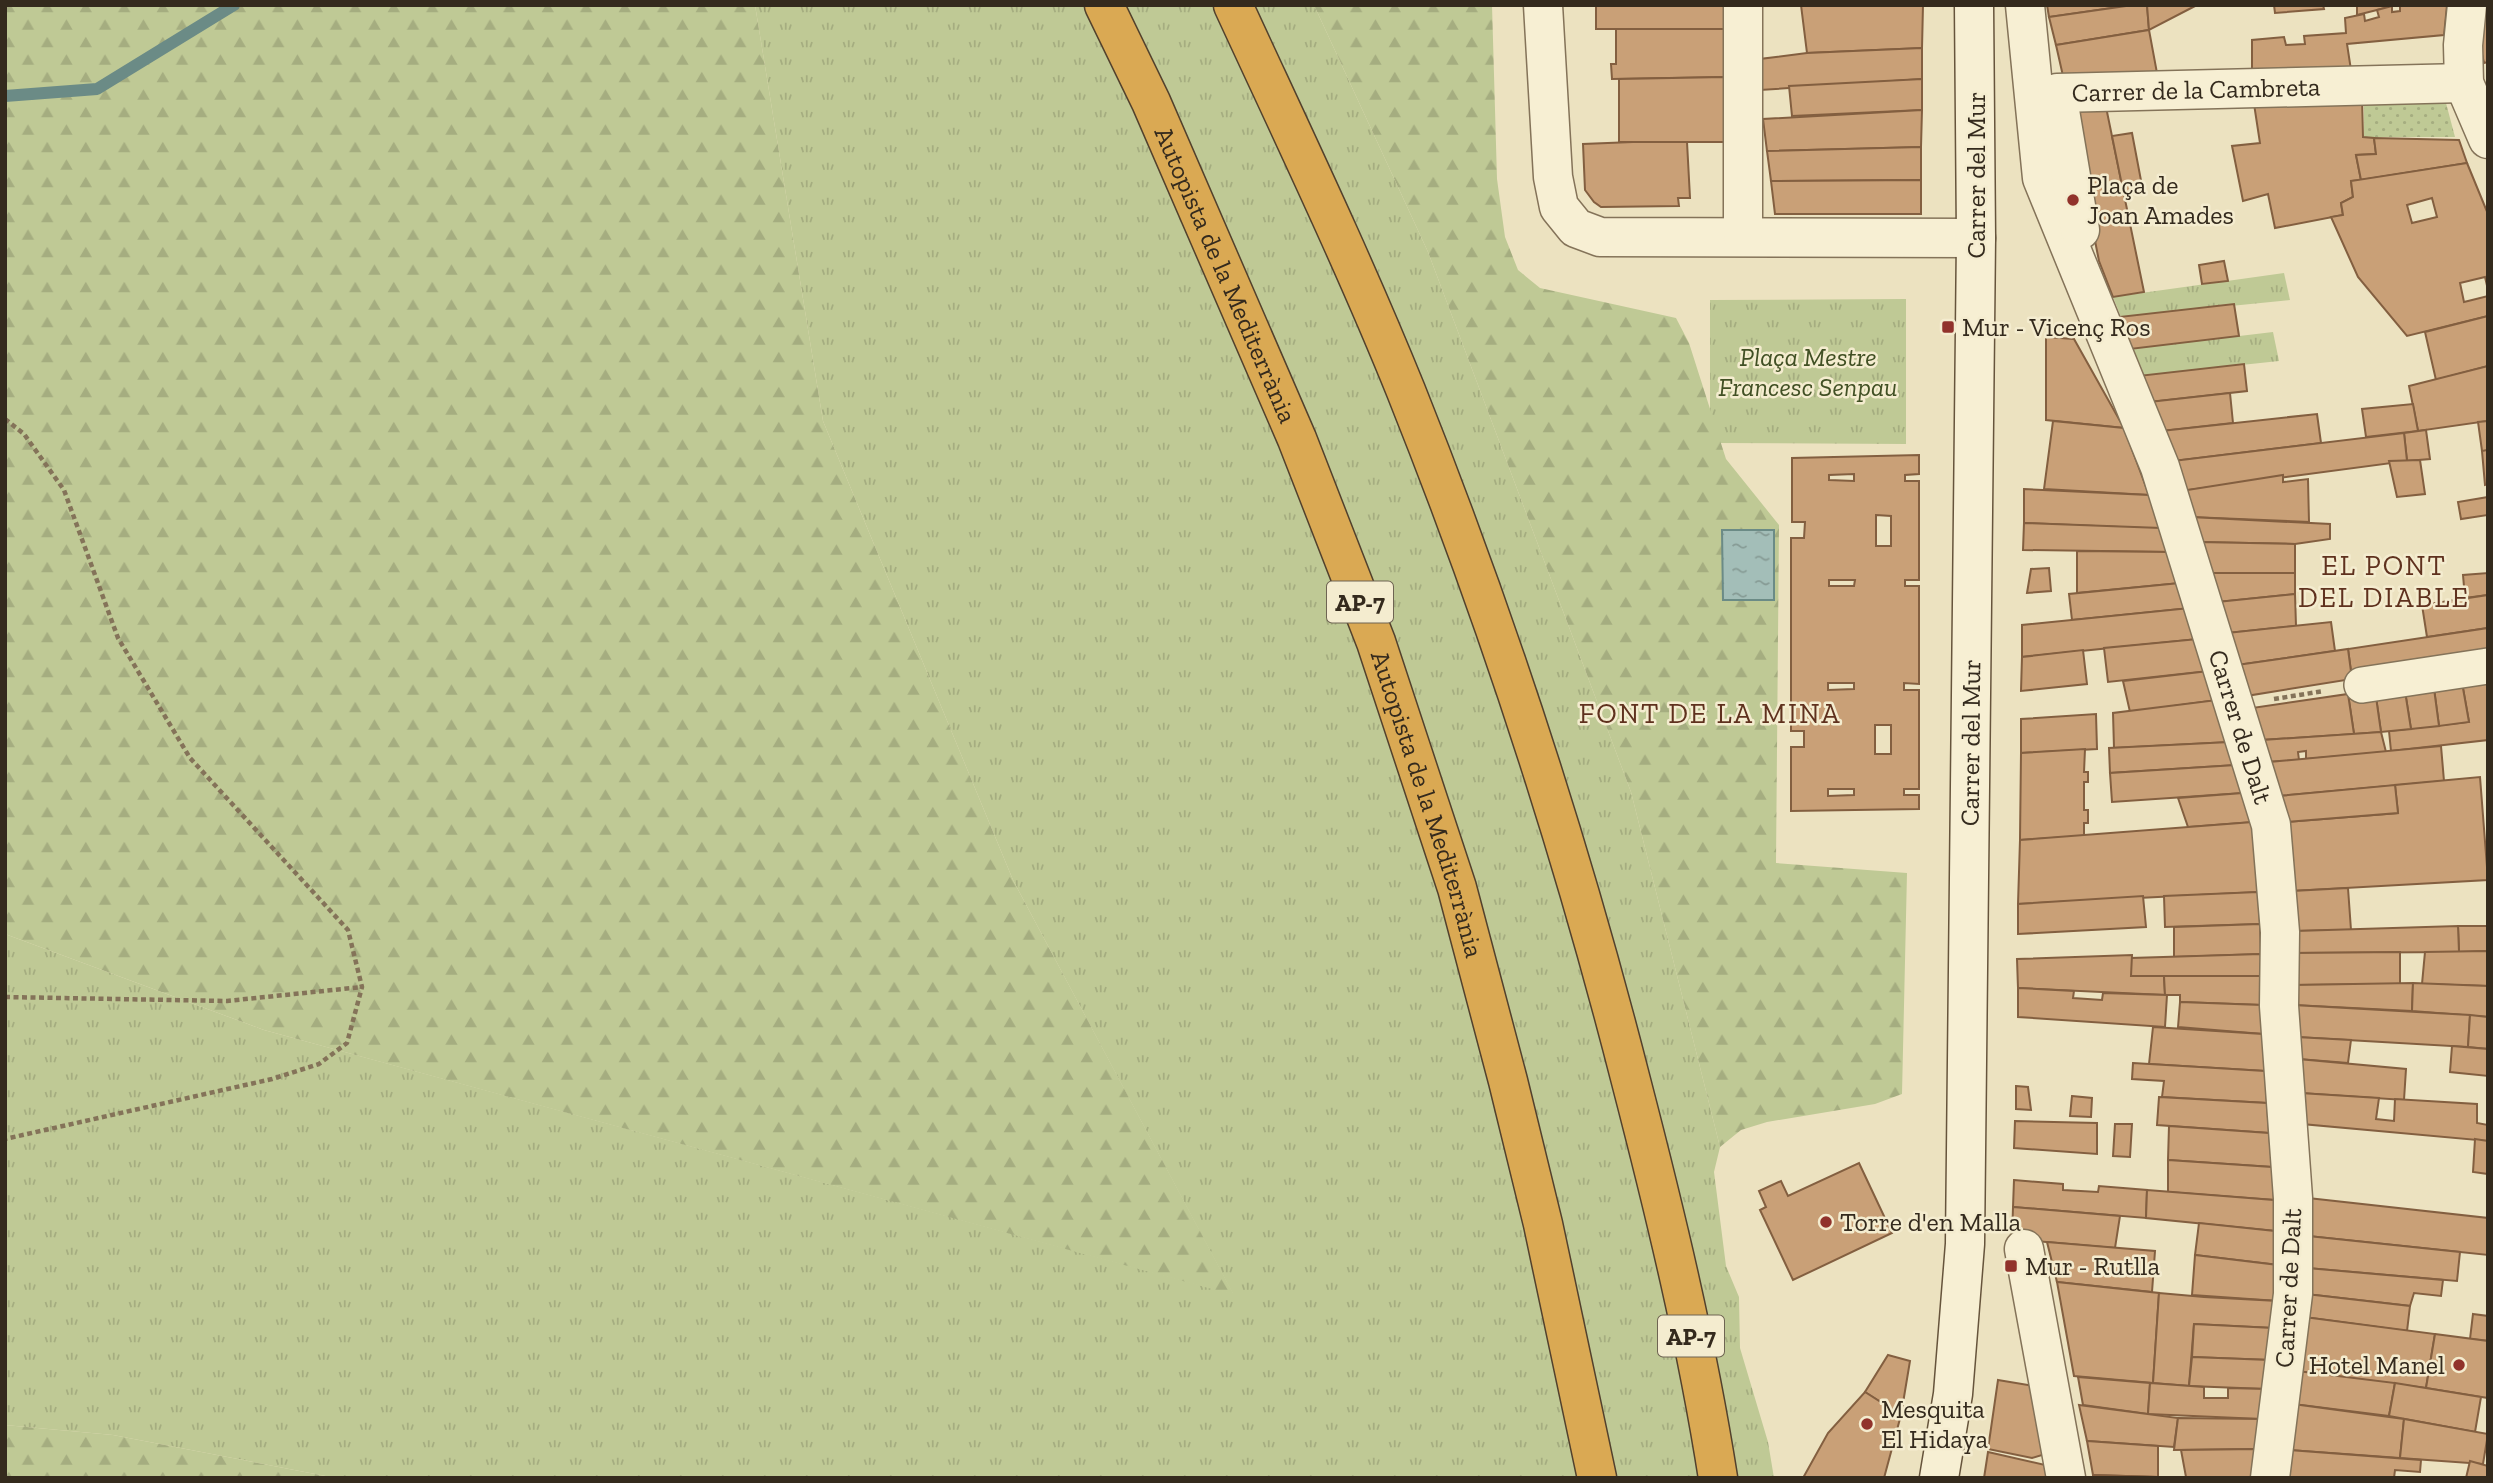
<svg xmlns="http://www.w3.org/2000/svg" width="2493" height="1483" viewBox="0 0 2493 1483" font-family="'Zilla Slab',serif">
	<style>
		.grass { fill: url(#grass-tufts) }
		.forest { fill: url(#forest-firs) }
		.garden { fill: url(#garden-dots) }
		.water { fill: url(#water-ripples); stroke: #6b8b86; stroke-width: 2 }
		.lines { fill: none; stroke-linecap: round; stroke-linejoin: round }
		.stream { stroke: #6b8b86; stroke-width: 12 }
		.building { fill: #c9a077; stroke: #835f40; stroke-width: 2; fill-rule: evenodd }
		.pedestrian-casing { stroke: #847359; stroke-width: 38 }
		.minor-casing { stroke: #847359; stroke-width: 41 }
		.secondary-casing { stroke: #66543c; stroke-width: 41 }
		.motorway-casing { stroke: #52412d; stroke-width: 41 }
		.path { stroke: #847359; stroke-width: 4.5; stroke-dasharray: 5 3.5; stroke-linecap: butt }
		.pedestrian { stroke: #f7efd3; stroke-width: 35 }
		.minor { stroke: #f7efd3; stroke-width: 38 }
		.secondary { stroke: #f7efd3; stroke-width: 38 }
		.motorway { stroke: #daa953; stroke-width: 38 }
		.poi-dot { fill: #91322b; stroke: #f4eccf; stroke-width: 2.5 }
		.labels { text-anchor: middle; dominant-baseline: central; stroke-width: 5; stroke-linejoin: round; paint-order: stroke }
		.shield { fill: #f4eccf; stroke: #6e6452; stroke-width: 2 }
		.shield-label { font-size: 24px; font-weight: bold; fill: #342a1d }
		.street-label { font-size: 26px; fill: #342a1d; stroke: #f4eccf }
		.poi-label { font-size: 26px; fill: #342a1d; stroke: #f4eccf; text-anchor: start }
		.park-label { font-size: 26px; font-style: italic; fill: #415024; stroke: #f4eccf }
		.neighbourhood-label { font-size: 28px; letter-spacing: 2px; fill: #5f311e; stroke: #f4eccf }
	</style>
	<defs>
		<pattern id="grass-tufts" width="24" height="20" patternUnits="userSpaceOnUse" patternTransform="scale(1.75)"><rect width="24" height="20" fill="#bfc995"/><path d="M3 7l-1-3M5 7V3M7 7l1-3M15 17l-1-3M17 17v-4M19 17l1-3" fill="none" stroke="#a5ad80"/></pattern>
		<pattern id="forest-firs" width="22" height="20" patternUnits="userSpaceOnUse" patternTransform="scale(1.75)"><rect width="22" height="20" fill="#bfc995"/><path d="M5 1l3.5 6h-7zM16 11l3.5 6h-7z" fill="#a5ad80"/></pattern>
		<pattern id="garden-dots" width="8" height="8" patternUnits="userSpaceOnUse" patternTransform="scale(1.75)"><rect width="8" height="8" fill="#bfc995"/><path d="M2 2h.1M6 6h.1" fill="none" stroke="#a5ad80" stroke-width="1.8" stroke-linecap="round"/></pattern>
		<pattern id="water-ripples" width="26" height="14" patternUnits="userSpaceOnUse" patternTransform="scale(1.75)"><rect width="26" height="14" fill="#a3beb8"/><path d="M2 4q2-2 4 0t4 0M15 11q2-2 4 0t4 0" fill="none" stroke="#869b95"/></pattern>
	</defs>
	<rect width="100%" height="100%" fill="#ece2c0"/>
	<g class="grass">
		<polygon points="755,5 1314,5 1428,252 1631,792 1720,1147 1714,1172 1726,1266 1739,1297 1740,1348 1768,1442 1774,1478 336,1478 113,1435 5,1425 5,934 264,1030 1233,1294 1013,880 823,421"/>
		<polygon points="2284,273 2290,300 2121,317 2113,297"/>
		<polygon points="1906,299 1906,444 1710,443 1710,300"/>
		<polygon points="2273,332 2279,361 2138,376 2130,349"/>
	</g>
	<g class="forest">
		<polygon points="5,5 755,5 823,421 1013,880 1234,1295 264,1030 5,934"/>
		<polygon points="1314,5 1492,5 1497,179 1505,237 1518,270 1540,288 1676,318 1689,343 1726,459 1779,525 1776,863 1907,873 1902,1094 1875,1104 1767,1122 1741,1130 1720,1147 1631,792 1428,252"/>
		<polygon points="5,1425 113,1435 336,1478 5,1478"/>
	</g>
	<polygon class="garden" points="2364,98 2446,103 2455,137 2364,137"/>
	<polygon class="water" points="1722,530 1774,530 1774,600 1723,600"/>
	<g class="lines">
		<polyline class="stream" points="5,96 97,89 234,5"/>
	</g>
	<g class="building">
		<polygon points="1596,5 1724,5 1725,29 1596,29"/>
		<polygon points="1801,5 1923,5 1922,48 1807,53"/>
		<polygon points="2047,5 2133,5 2049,17"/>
		<polygon points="2133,5 2147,5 2149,30 2056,45 2049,17"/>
		<polygon points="2147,5 2197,5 2149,30"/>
		<polygon points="2274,5 2323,5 2324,9 2275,13"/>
		<polygon points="2357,5 2397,5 2357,15"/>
		<polygon points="2400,5 2447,5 2444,35 2347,44 2351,70 2252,73 2252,40 2284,37 2286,45 2305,44 2304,36 2346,33 2345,18 2364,14 2365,21 2379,17 2377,10 2392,6 2392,12 2400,11"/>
		<polygon points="2488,19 2488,62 2484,63 2479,41 2483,20"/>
		<polygon points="1616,29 1725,29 1725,77 1612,79 1611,64 1616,64"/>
		<polygon points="2149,30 2157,73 2063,76 2056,45"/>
		<polygon points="1922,48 1922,79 1760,90 1760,59 1807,53"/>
		<polygon points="1725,77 1725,142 1619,142 1619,79"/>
		<polygon points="1922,79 1922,110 1792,116 1789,86"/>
		<polygon points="2362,97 2363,137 2374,138 2376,154 2356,155 2361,180 2351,181 2353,197 2341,203 2343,215 2275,228 2268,194 2243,201 2232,146 2260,143 2254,104"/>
		<polygon points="2106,107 2144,292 2113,297 2099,261 2069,109"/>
		<polygon points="1922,110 1921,147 1767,151 1763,119"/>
		<polygon points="2132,133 2143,191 2124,195 2112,136"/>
		<polygon points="2374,138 2459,140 2467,163 2361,180 2356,155 2376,154"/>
		<polygon points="1633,142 1687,142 1690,198 1678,198 1679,206 1601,207 1594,202 1585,190 1583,144"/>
		<polygon points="1921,147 1921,180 1771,181 1767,151"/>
		<path d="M2467 163 2488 214V290L2485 277 2460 283 2464 302 2488 296V316L2407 336 2358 277 2331 217 2343 215 2341 203 2353 197 2351 181ZM2432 198 2437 217 2412 223 2407 205Z"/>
		<polygon points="1921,180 1921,214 1775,214 1771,181"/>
		<polygon points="2224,261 2228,281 2202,284 2199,265"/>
		<polygon points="2234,304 2239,336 2130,349 2119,317"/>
		<polygon points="2488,316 2488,366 2436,380 2425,332"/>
		<polygon points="2046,337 2074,339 2124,428 2046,420"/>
		<polygon points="2244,364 2247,391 2149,402 2138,376"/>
		<polygon points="2488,366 2488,421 2418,431 2409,386"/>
		<polygon points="2230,393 2233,423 2161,431 2149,402"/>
		<polygon points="2413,404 2418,431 2366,437 2362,409"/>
		<polygon points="2317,414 2321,443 2173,461 2161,431"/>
		<polygon points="2053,421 2124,428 2149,495 2044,489"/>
		<polygon points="2488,421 2488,452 2482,451 2478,422"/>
		<polygon points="2426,430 2430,459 2407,461 2404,433"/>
		<polygon points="2404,433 2407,461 2181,491 2173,461"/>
		<polygon points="2487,450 2488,484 2485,485 2482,451"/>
		<path d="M1919 455V474L1905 475V481H1919V580H1905V586H1919V684L1904 683V690H1919V789H1904V795H1919V809L1791 811V747H1804V731H1791V538H1804L1805 522H1792V458ZM1854 474V481L1829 480V475ZM1876 515 1891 516V546H1876ZM1829 580H1855L1854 586H1829ZM1828 683H1854V689L1828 690ZM1875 725H1891V754H1875ZM1828 789H1854V795L1828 796Z"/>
		<polygon points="2420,460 2425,494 2397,497 2389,461"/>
		<polygon points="2283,475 2283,482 2308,479 2309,522 2190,517 2181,491"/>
		<polygon points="2024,489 2149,495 2166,529 2024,523"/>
		<polygon points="2488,497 2488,515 2461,519 2458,502"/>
		<polygon points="2190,517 2330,524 2330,539 2295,544 2198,542"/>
		<polygon points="2024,523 2161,528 2170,552 2023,550"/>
		<polygon points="2198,542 2295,544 2295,573 2208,573"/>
		<polygon points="2077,551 2170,552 2180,583 2077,593"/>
		<polygon points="2049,568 2051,591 2027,593 2031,569"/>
		<polygon points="2208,573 2295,573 2295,594 2217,602"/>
		<polygon points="2488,573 2488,595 2465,598 2463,575"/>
		<polygon points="2180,583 2190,608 2072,620 2069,594"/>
		<polygon points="2295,594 2296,626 2227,633 2217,602"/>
		<polygon points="2488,595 2488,628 2427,637 2422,605"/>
		<polygon points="2190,608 2198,639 2022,657 2022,625"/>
		<polygon points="2331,622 2335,651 2237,665 2227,633"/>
		<polygon points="2488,628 2488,661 2352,679 2348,649"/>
		<polygon points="2198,639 2209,671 2108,682 2104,648"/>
		<polygon points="2348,649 2352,679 2246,696 2237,665"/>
		<polygon points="2083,650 2087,684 2021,691 2022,657"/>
		<polygon points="2209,671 2217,700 2130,712 2123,681"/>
		<polygon points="2488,673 2488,740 2391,751 2389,731 2469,722 2461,677"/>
		<polygon points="2461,677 2469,722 2439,726 2433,681"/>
		<polygon points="2433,681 2439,726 2411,729 2404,685"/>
		<polygon points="2404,685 2411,729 2381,732 2375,690"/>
		<polygon points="2375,690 2381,732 2354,734 2348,694"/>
		<polygon points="2348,694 2354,734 2262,740 2252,708"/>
		<polygon points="2217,700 2230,742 2114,748 2113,713"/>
		<polygon points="2096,714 2097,749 2021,753 2021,719"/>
		<polygon points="2381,732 2386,752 2306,759 2306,751 2298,752 2299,760 2269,762 2262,740"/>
		<polygon points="2230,742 2236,765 2110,773 2109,748"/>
		<polygon points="2441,746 2444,781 2279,796 2269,762"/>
		<polygon points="2085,749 2084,772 2088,772 2088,782 2084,782 2084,810 2088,810 2088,823 2084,823 2084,836 2020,840 2021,753"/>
		<polygon points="2236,765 2243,793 2112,802 2110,773"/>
		<polygon points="2480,777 2488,880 2292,891 2286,822 2398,813 2395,785"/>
		<polygon points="2395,785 2398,813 2286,822 2279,796"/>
		<polygon points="2243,793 2253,822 2188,827 2178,798"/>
		<polygon points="2253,822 2258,892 2018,904 2020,840"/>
		<polygon points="2348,888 2351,930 2295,931 2292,891"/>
		<polygon points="2258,892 2260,924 2165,927 2164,896"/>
		<polygon points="2143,896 2146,927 2018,934 2018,904"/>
		<polygon points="2260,924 2261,954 2174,957 2174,927"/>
		<polygon points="2458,926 2488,926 2488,951 2459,952"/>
		<polygon points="2458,926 2459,952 2294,953 2295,931"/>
		<polygon points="2488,951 2488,986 2422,984 2425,952"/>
		<polygon points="2400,952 2400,984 2294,985 2294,953"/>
		<polygon points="2261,954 2261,976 2131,976 2131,958"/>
		<polygon points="2132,955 2131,976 2164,976 2165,995 2018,988 2017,959"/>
		<polygon points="2164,976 2261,976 2262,1005 2180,1002 2180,995 2165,995"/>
		<polygon points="2413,983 2412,1011 2293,1005 2294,985"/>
		<polygon points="2413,983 2488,986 2488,1017 2412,1011"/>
		<polygon points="2018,988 2074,991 2073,998 2102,1000 2103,993 2167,995 2165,1027 2018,1017"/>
		<polygon points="2180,1002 2262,1005 2263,1034 2178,1027"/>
		<polygon points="2293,1005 2470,1015 2468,1047 2296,1037"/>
		<polygon points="2470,1015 2488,1017 2488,1049 2468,1047"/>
		<polygon points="2153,1027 2263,1034 2265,1071 2149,1064"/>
		<polygon points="2296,1037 2351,1040 2348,1063 2298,1059"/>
		<polygon points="2452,1046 2488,1049 2488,1076 2450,1072"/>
		<polygon points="2298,1059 2406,1069 2404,1100 2300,1093"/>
		<polygon points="2133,1063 2265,1071 2267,1103 2162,1097 2164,1081 2132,1079"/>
		<polygon points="2016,1086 2028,1087 2031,1110 2016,1109"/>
		<polygon points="2300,1093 2379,1098 2376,1119 2394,1121 2395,1099 2477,1104 2477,1123 2488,1125 2488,1141 2302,1124"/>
		<polygon points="2072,1096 2092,1098 2091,1117 2070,1116"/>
		<polygon points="2159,1097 2267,1103 2269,1133 2157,1125"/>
		<polygon points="2015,1121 2097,1123 2097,1154 2014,1148"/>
		<polygon points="2115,1124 2132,1124 2130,1157 2113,1156"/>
		<polygon points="2169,1126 2269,1133 2272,1167 2168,1160"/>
		<polygon points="2475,1139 2488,1141 2488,1174 2473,1172"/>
		<polygon points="2168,1160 2272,1167 2274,1200 2168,1192"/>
		<polygon points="1859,1163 1892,1233 1793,1280 1760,1210 1766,1207 1759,1191 1781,1181 1788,1196"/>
		<polygon points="2014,1180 2063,1184 2063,1190 2098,1192 2099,1186 2147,1190 2146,1218 2013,1207"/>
		<polygon points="2147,1190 2274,1200 2275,1231 2146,1218"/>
		<polygon points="2308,1198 2488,1218 2488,1255 2308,1236"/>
		<polygon points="2013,1207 2120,1216 2115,1248 2012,1239"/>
		<polygon points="2199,1223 2275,1231 2278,1265 2195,1255"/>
		<polygon points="2308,1236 2460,1252 2457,1281 2307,1268"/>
		<polygon points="2047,1242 2155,1251 2152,1292 2057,1282"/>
		<polygon points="2195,1255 2278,1265 2278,1301 2192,1295"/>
		<polygon points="2307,1268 2443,1280 2441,1296 2414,1293 2410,1306 2306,1294"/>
		<polygon points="2057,1282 2159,1293 2153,1383 2074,1376"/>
		<polygon points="2159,1293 2204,1297 2278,1301 2273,1328 2194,1324 2189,1386 2153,1383"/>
		<polygon points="2306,1294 2410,1306 2407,1331 2304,1317"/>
		<polygon points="2473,1314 2488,1316 2488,1341 2470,1339"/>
		<polygon points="2304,1317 2435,1334 2426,1388 2297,1371"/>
		<polygon points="2194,1324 2273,1328 2270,1360 2192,1357"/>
		<polygon points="2435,1334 2488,1341 2488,1398 2426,1388"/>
		<polygon points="1888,1355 1910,1361 1901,1415 1865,1392"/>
		<polygon points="2192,1357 2270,1360 2266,1389 2189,1386"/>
		<polygon points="2297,1371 2395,1383 2389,1416 2293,1404"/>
		<polygon points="2078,1377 2150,1383 2148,1414 2083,1405"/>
		<polygon points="1998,1380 2040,1387 2052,1452 2032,1458 1988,1449"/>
		<polygon points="2150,1383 2204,1387 2204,1398 2228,1398 2228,1388 2266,1389 2261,1419 2148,1414"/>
		<polygon points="2395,1383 2481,1397 2475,1432 2389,1416"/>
		<polygon points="1865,1392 1901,1415 1884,1478 1803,1478 1828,1433"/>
		<polygon points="2293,1404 2404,1419 2400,1458 2289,1450"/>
		<polygon points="2079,1405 2178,1418 2174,1447 2087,1441"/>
		<polygon points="2178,1418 2261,1419 2257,1449 2174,1450"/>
		<polygon points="2404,1419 2488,1434 2483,1464 2400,1458"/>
		<polygon points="2087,1441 2158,1446 2158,1477 2093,1475"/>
		<polygon points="2257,1449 2253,1478 2186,1477 2181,1450"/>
		<polygon points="2289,1450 2421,1460 2420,1472 2395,1470 2394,1478 2286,1478"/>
		<polygon points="1988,1452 2054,1467 2055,1478 1984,1478"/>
		<polygon points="2470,1461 2488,1466 2488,1478 2466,1478"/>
		<polygon points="2093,1475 2158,1477 2176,1477 2093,1478"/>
	</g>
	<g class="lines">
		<defs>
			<polyline id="pedestrian" points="2362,685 2488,666"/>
			<g id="minor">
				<polyline points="1543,5 1553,177 1559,207 1576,228 1600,237 1976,238"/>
				<polyline points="1743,5 1743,236"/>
				<path id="s1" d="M2025 5 2042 178 2160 467 2271 825 2280 932 2279 1006 2293 1198V1294L2270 1478"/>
				<polyline points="2467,5 2463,45 2464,83 2488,139"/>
				<path id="s2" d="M2080 230 2057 93 2464 83"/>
				<polyline points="2024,1249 2066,1478"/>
			</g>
			<g id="secondary">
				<path id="s3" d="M1939 1478 1953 1394 1965 1244 1976 238 1974 5"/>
			</g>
			<g id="motorway">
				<path id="s4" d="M1104 5 1151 102 1297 439 1376 642 1457 888 1508 1081 1543 1224 1597 1478"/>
				<path d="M1233 5C1292 133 1353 260 1406 391 1496 616 1571 846 1631 1081 1665 1212 1697 1344 1718 1478"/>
			</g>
		</defs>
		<use href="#pedestrian" class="pedestrian-casing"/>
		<use href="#minor" class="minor-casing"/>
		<use href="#secondary" class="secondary-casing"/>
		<use href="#motorway" class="motorway-casing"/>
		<g class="path">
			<polyline points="5,419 24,434 64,490 118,638 190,758 348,930 362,987 347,1043 319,1064 272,1079 5,1139"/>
			<polyline points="2274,699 2324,691"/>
			<polyline points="5,997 227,1001 362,987"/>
		</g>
		<use href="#pedestrian" class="pedestrian"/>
		<use href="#minor" class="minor"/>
		<use href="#secondary" class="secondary"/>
		<use href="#motorway" class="motorway"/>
	</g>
	<g class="poi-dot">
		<circle cx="2073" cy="200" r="7"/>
		<rect x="1941" y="320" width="14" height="14" rx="3.5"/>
		<circle cx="1826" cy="1222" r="7"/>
		<rect x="2004" y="1259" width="14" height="14" rx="3.5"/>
		<circle cx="2459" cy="1365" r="7"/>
		<circle cx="1867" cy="1424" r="7"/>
	</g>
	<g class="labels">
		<g class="shield">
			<rect x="1327" y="581.5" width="66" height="41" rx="5"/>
			<rect x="1658" y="1315.5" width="66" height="41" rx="5"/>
		</g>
		<g class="shield-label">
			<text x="1360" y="602">AP-7</text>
			<text x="1691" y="1336">AP-7</text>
		</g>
		<g class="street-label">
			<text stroke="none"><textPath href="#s2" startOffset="278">Carrer de la Cambreta</textPath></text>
			<text transform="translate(1976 175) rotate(-90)">Carrer del Mur</text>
			<text stroke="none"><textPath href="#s4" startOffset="296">Autopista de la Mediterrània</textPath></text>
			<text stroke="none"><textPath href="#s1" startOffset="758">Carrer de Dalt</textPath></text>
			<text stroke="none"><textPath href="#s3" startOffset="737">Carrer del Mur</textPath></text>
			<text stroke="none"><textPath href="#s4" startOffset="863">Autopista de la Mediterrània</textPath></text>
			<text transform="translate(2288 1288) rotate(-87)">Carrer de Dalt</text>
		</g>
		<g class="poi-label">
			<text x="2087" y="185">Plaça de<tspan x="2087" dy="30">Joan Amades</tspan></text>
			<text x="1962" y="327">Mur - Vicenç Ros</text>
			<text x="1840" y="1222">Torre d'en Malla</text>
			<text x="2025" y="1266">Mur - Rutlla</text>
			<text x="2445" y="1365" text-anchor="end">Hotel Manel</text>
			<text x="1881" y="1409">Mesquita<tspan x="1881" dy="30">El Hidaya</tspan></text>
		</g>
		<g class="park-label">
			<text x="1808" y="357">Plaça Mestre<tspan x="1808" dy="30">Francesc Senpau</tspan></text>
		</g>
		<g class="neighbourhood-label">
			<text x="2384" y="565">EL PONT<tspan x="2384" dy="32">DEL DIABLE</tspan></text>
			<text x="1710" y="713">FONT DE LA MINA</text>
		</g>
	</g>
	<rect width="2493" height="1483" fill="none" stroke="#342a1d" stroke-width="14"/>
</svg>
